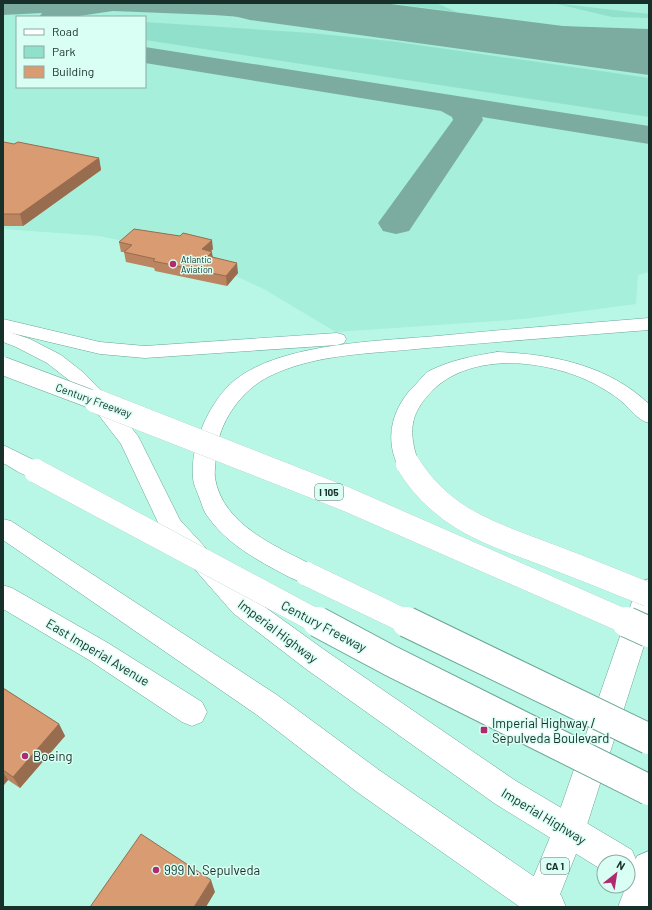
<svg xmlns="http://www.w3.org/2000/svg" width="652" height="910" viewBox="0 0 652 910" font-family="Barlow,sans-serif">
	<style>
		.built { fill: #a6efda; fill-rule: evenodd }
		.green { fill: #91e0cb }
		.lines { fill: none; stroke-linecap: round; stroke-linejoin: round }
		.taxiway { fill: #7cac9f; fill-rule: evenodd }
		.runway { fill: #7cac9f; fill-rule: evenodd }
		.minor-casing { stroke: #69a595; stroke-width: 1 }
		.major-casing { stroke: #69a595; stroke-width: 1 }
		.highway-casing { stroke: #69a595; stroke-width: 1 }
		.minor { fill: #fff; fill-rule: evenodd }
		.major { fill: #fff; fill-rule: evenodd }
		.highway { fill: #fff; fill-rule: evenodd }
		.highway-bridge-far2-casing { stroke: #69a595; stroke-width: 19; stroke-linecap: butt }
		.highway-bridge-far1-casing { stroke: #69a595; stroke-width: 24; stroke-linecap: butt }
		.highway-bridge-casing { stroke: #69a595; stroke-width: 32; stroke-linecap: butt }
		.highway-bridge-far2 { stroke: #fff; stroke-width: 18 }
		.highway-bridge-far1 { stroke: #fff; stroke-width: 24 }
		.highway-bridge { stroke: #fff; stroke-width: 30 }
		.wall { fill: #bb8561 }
		.shaded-wall { fill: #986c4f }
		.building { fill: #d99b71; stroke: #986c4f }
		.poi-dot { fill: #b12a6d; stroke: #d9fef3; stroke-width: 1.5 }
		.labels { text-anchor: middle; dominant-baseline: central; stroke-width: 3; stroke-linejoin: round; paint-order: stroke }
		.far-poi-label { font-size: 9px; fill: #17302a; stroke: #d9fef3; text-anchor: start }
		.shield { fill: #d9fef3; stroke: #516e66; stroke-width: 1 }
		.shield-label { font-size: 10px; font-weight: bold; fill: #17302a }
		.street-label { font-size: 11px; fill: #17302a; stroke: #d9fef3 }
		.near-street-label { font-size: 13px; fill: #17302a; stroke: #d9fef3 }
		.near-poi-label { font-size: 13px; fill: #17302a; stroke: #d9fef3; text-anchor: start }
	</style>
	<rect width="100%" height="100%" fill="#b8f7e5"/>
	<path class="built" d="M3 3H649V272L638 275 636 304 523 319 336 332 262 288 186 254 99 236 3 229V195L31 147 3 141ZM17 17H145V87H17Z"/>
	<g class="green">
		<polygon points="385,3 436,3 457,12 389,3"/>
		<polygon points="553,3 649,14 649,18 612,17"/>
		<polygon points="145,22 311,33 390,41 649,78 649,117 145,40"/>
	</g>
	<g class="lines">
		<g class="taxiway">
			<polygon points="3,3 245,3 426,20 435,17 532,25 649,29 649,43 532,39 481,35 480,37 471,39 324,23 214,15 113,11 72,17 39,17 42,13 3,15"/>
			<polygon points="145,47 649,126 649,144 482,117 483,120 409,231 396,234 383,231 378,223 453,120 452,117 441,111 145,63"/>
		</g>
		<polygon class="runway" points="222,3 383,3 649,37 649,75 250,20 230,15"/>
		<defs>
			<polygon id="minor" points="3,585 12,588 108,643 202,702 207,712 202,722 192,726 182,722 89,660 3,609"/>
			<g id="major">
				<polygon points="3,330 30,339 61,355 84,373 105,395 138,436 180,520 251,597 326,651 516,781 632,850 637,862 632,874 628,875 628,862 604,862 604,871 494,803 306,669 233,613 163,533 121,444 91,405 70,381 47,363 16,347 3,342"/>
				<polygon points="3,519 11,521 277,695 379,770 561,895 566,907 520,907 357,792 257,715 3,540"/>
			</g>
			<g id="highway">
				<path d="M649 318V330C571 336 494 342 416 349 368 354 315 354 270 376 241 390 218 423 216 455 216 462 214 471 215 478 223 526 278 547 316 567L320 574 316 581C301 586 288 576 274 569 250 556 224 540 208 517 203 511 202 504 199 497 197 491 193 484 193 477 190 445 210 400 235 380 281 343 380 341 437 336 508 329 578 324 649 318Z"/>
				<polygon points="3,319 100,342 145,346 337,333 344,335 346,339 344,343 337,345 145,358 100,354 3,331"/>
				<path d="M497 352C552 354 608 365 649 404V423C637 420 631 409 621 401 613 394 602 388 593 383 547 360 473 351 433 390 409 414 408 432 419 464L416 470 408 472 400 470C383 439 392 407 416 384 420 380 424 374 429 371 451 360 473 356 497 352Z"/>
				<path d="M3 445 44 465 47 471 44 477C29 481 16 470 3 463Z"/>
				<polygon points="649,579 649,630 585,831 555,907 521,907 553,830 636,590 640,582"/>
				<polygon points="649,851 649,907 618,907 626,886 628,886 628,879 637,856"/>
			</g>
		</defs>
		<use href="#minor" class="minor-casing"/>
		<use href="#major" class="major-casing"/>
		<use href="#highway" class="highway-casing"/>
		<use href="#minor" class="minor"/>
		<use href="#major" class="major"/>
		<use href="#highway" class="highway"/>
		<defs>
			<polyline id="highway-bridge-far2" points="3,366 99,402"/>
			<g id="highway-bridge-far1">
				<polyline points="96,401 346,499 629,623"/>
				<path d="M408 464C443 521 494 534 553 557 585 569 617 582 649 595"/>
				<polyline points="36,471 320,623"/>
				<polyline points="307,574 409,623"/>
			</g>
			<g id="highway-bridge">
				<polyline points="318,622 391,661 649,790"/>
				<polyline points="407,622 649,739"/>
				<polyline points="627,622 649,632"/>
			</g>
		</defs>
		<use href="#highway-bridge-far2" class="highway-bridge-far2-casing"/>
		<use href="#highway-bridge-far1" class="highway-bridge-far1-casing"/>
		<use href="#highway-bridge" class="highway-bridge-casing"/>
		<use href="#highway-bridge-far2" class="highway-bridge-far2"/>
		<use href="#highway-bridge-far1" class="highway-bridge-far1"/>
		<use href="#highway-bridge" class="highway-bridge"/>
	</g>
	<g class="wall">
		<polygon points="3,143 99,158 101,170 23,226 3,226"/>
		<polygon points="119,242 213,249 211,251 213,257 238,273 227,286 155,271 154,268 126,262 124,252 121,252"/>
		<polygon points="3,688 59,724 65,736 20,788 8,780 3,786"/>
	</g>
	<g class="shaded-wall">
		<polygon points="99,158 101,170 23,226 20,214"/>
		<polygon points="212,240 213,249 203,259 202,249"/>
		<polygon points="212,252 213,262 208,256"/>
		<polygon points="237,263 238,273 227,286 226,276"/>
		<polygon points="59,724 65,736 20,788 13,777"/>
		<polygon points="3,772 8,780 3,786"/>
		<polygon points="211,880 215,892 206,907 194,907"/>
	</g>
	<g class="building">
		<polygon points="4,142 14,144 18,142 99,158 20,214 3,214 3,143"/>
		<polygon points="134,229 180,236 183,233 212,240 202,249 212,252 208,256 237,263 226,276 153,261 155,259 124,252 132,245 119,242"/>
		<polygon points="3,688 59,724 13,777 3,770"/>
		<polygon points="141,834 211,880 194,907 90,907"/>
	</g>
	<g class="poi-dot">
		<circle cx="173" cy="264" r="4"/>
		<rect x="480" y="726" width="8" height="8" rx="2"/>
		<circle cx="25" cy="756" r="4"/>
		<circle cx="156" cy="870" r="4"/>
	</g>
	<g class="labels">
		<g class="far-poi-label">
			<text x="181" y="259">Atlantic<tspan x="181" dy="10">Aviation</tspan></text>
		</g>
		<g class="shield">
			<rect x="315" y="484" width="28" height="16" rx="3"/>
			<rect x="541" y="858" width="28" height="16" rx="3"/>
		</g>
		<g class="shield-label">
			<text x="329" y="492">I 105</text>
			<text x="555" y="866">CA 1</text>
		</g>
		<g class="street-label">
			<text transform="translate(94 400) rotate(20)">Century Freeway</text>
		</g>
		<g class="near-street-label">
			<text transform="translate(324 626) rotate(28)">Century Freeway</text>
			<text transform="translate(278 631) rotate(37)">Imperial Highway</text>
			<text transform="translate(98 652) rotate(31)">East Imperial Avenue</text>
			<text transform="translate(544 816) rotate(31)">Imperial Highway</text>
		</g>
		<g class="near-poi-label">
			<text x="492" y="723">Imperial Highway /<tspan x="492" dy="15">Sepulveda Boulevard</tspan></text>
			<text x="33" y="756">Boeing</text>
			<text x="164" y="870">999 N. Sepulveda</text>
		</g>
	</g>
	<rect width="652" height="910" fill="none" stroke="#17302a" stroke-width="8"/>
	<rect x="16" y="16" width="130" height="72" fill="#d9fef3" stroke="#8baca3"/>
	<rect x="24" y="29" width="20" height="6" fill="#ffffff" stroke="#8baca3"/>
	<text x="52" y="36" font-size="12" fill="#17302a">Road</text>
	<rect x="24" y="46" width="20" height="12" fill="#91e0cb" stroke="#8baca3"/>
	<text x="52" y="56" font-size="12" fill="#17302a">Park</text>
	<rect x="24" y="66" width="20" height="12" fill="#d99b71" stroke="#8baca3"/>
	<text x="52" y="76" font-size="12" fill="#17302a">Building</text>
	<g transform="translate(616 874) rotate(30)"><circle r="19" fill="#d9fef3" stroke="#8baca3"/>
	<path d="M0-3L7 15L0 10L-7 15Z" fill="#b12a6d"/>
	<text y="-6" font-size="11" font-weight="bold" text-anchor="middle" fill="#17302a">N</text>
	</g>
</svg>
